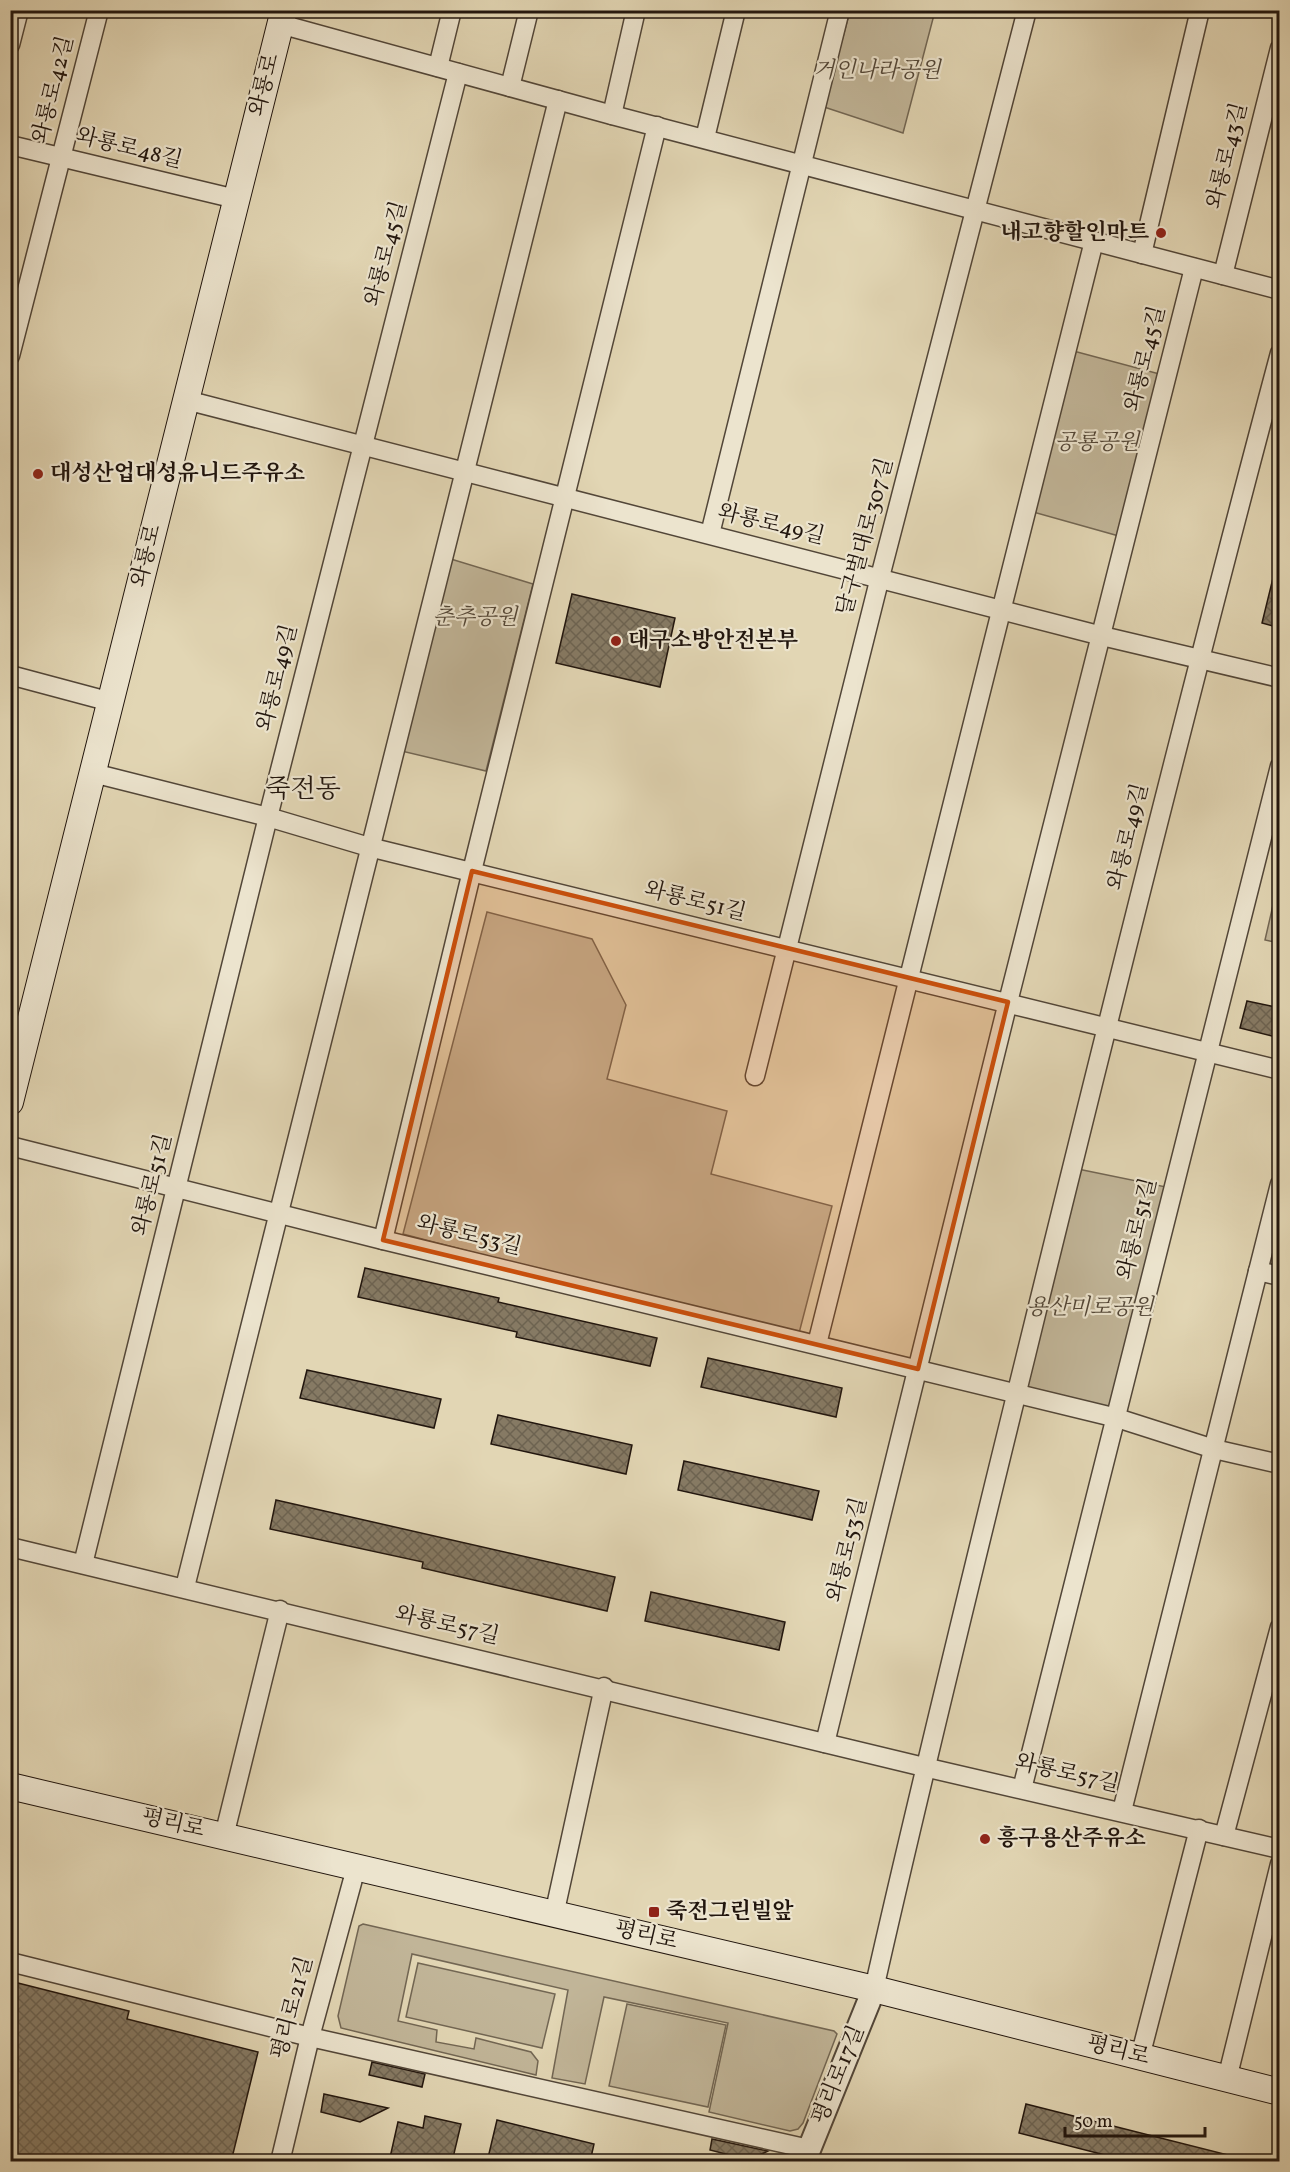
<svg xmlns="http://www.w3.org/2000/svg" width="1290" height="2172" viewBox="0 0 1290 2172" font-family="Vollkorn,'Noto Serif KR',serif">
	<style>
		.green { fill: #c1b598; stroke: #726653; stroke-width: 1.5 }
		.building { fill: url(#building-cross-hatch); stroke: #22160e; stroke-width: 1.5 }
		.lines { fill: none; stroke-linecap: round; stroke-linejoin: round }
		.minor-casing { stroke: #524638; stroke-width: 21 }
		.tertiary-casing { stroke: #524638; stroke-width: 26 }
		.secondary-casing { stroke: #22160e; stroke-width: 28 }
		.minor { stroke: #ece4ce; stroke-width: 18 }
		.tertiary { stroke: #ece4ce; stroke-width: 22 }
		.secondary { stroke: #ece4ce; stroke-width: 26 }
		.marked { fill: #ca4f0c; fill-opacity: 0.2; stroke: #ca4f0c; stroke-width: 4.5; stroke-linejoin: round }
		.poi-dot { fill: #8f2418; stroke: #ece4ce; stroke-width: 2 }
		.labels { text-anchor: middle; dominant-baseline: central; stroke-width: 4.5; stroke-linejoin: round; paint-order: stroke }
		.park-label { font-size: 22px; font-style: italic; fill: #524637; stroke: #ece4ce }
		.street-label { font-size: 22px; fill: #22160e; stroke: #ece4ce }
		.poi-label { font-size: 22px; font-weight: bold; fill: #22160e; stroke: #ece4ce; text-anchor: start }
		.quarter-label { font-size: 26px; fill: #22160e; stroke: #ece4ce }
	</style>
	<defs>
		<pattern id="building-cross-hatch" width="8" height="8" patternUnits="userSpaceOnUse" patternTransform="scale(1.5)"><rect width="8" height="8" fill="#867a64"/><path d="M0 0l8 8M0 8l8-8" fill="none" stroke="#6d6351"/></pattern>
	</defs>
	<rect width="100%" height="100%" fill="#e2d6b4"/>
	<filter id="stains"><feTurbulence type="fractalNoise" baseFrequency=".00333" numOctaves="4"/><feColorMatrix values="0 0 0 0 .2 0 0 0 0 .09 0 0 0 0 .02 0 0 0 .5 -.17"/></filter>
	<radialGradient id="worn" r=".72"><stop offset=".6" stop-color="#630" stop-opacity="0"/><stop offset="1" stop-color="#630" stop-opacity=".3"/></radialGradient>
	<g class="green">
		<polygon points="850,11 935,11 903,133 824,107"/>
		<polygon points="1066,349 1167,376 1126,538 1026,510"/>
		<polygon points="441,556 533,584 486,771 393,749"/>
		<polygon points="1279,879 1280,943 1279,943 1265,940"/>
		<polygon points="487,912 592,939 626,1005 607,1079 727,1111 711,1174 832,1206 798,1337 403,1234"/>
		<polygon points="1073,1168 1171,1188 1117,1411 1020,1387"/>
		<polygon points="363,1924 834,2031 837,2034 803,2123 798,2129 790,2131 709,2112 728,2023 604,1997 585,2084 552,2078 568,1990 412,1954 398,2021 437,2030 436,2042 474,2049 476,2038 531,2052 538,2061 536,2075 341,2028 338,2016 359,1926"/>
		<polygon points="418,1963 555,1994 542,2048 406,2017"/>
		<polygon points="627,2004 726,2025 708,2107 609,2086"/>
	</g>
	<g class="building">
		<polygon points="1274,574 1280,574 1280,628 1262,623"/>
		<polygon points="572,594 675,618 660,687 556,663"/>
		<polygon points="1247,1001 1280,1008 1280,1038 1240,1028"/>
		<polygon points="365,1268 499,1298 498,1302 657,1338 650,1366 516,1337 517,1332 358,1297"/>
		<polygon points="708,1358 842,1388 836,1417 701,1387"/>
		<polygon points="307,1370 441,1399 434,1428 300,1398"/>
		<polygon points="498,1415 632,1445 626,1474 491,1444"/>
		<polygon points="684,1461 819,1491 812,1520 678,1490"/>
		<polygon points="276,1500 615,1577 607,1611 422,1568 423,1562 270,1529"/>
		<polygon points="651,1592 785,1622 779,1650 645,1621"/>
		<polygon points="10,1981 129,2011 127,2019 258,2052 231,2162 10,2162"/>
		<polygon points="372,2062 425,2074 422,2087 369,2075"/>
		<polygon points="324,2094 388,2108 360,2122 321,2112"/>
		<polygon points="1026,2104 1232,2156 1231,2162 1132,2162 1019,2133"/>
		<polygon points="425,2116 461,2124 452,2162 389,2162 398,2122 423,2128"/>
		<polygon points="497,2120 594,2144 590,2162 487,2162"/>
		<polygon points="712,2139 768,2151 749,2160 710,2150"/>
	</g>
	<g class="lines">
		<defs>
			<g id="minor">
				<polyline points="280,24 612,115 1280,290"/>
				<polyline points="10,45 19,10"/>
				<polyline points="438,67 452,10"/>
				<polyline points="510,87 529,10"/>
				<polyline points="612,115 636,10"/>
				<polyline points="705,138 736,10"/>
				<polyline points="10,145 236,199"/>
				<polyline points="1142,254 1200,10"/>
				<polyline points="1223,275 1280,48"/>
				<polyline points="10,356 99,10"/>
				<polyline points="186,400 1102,636 1280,678"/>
				<polyline points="710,534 840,10"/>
				<polyline points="10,675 111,702"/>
				<polyline points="93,773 268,817 369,847 1280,1070"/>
				<polyline points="755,1076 880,577 1027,10"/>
				<polyline points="10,1146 383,1240 1117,1418 1214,1449 1280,1464"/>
				<polyline points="383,1240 472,871 657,126"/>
				<polyline points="1258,1271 1280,1276"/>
				<polyline points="817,1344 1094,241"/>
				<polyline points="10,1547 924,1767 1280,1849"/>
				<polyline points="83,1564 268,817 458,73"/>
				<path d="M185 1587C311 1092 430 595 558 100"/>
				<polyline points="825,1743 1008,1002 1194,268"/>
				<polyline points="1022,1789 1280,766"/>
				<polyline points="1122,1811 1280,1184"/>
				<polyline points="224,1836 280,1610"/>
				<polyline points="1224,1836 1280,1627"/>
				<polyline points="554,1915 604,1687"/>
				<polyline points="10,1962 310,2037 809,2149"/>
				<path d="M874 1989C922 1777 974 1566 1026 1355 1108 1020 1191 686 1280 353"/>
				<polyline points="1140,2057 1199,1829"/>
				<polyline points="1227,2079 1280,1864"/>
				<polyline points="280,2162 310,2037 356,1868"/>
			</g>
			<polyline id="tertiary" points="804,2162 874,1989"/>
			<g id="secondary">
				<polyline points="10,1102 284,10"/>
				<polyline points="10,1786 874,1989 1280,2092"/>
			</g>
		</defs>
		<use href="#minor" class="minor-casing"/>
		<use href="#tertiary" class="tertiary-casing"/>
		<use href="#secondary" class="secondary-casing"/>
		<use href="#minor" class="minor"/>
		<use href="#tertiary" class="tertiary"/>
		<use href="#secondary" class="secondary"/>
	</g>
	<path class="marked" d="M472 871 1008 1002 918 1369 383 1240Z"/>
	<g class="poi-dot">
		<circle cx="1161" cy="233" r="6"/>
		<circle cx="38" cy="474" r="6"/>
		<circle cx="616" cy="641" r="6"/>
		<circle cx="985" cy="1839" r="6"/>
		<rect x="648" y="1906" width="12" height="12" rx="3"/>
	</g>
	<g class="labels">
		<g class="park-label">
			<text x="877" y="71">거인나라공원</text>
			<text x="1097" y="443">공룡공원</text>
			<text x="475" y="618">춘추공원</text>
			<text x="1090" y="1308">용산미로공원</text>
		</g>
		<g class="street-label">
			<text transform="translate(265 85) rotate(-76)">와룡로</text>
			<text transform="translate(54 90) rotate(-76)">와룡로42길</text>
			<text transform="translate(129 149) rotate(14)">와룡로48길</text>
			<text transform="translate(1228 156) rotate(-76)">와룡로43길</text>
			<text transform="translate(387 254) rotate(-75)">와룡로45길</text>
			<text transform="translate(1146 359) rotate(-76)">와룡로45길</text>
			<text transform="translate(771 525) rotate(14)">와룡로49길</text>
			<text transform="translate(866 537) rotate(-75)">달구벌대로307길</text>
			<text transform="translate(147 556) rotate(-76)">와룡로</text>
			<text transform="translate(278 678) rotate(-76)">와룡로49길</text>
			<text transform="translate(1129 837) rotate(-76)">와룡로49길</text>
			<text transform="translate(695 902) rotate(14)">와룡로51길</text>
			<text transform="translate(153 1185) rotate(-76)">와룡로51길</text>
			<text transform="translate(1138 1229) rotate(-76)">와룡로51길</text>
			<text transform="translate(469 1236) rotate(14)">와룡로53길</text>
			<text transform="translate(848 1550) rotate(-76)">와룡로53길</text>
			<text transform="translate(447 1626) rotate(13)">와룡로57길</text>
			<text transform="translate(1067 1774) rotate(13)">와룡로57길</text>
			<text transform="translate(173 1824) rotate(13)">평리로</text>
			<text transform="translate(646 1936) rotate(13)">평리로</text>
			<text transform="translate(293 2008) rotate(-75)">평리로21길</text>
			<text transform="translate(1118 2051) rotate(14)">평리로</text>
			<text transform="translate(839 2075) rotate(-68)">평리로17길</text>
		</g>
		<g class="poi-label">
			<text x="1149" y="233" text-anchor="end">내고향할인마트</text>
			<text x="50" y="474">대성산업대성유니드주유소</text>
			<text x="628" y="641">대구소방안전본부</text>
			<text x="997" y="1839">흥구용산주유소</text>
			<text x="666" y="1912">죽전그린빌앞</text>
		</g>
		<g class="quarter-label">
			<text x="303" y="790">죽전동</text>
		</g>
	</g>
	<rect width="1290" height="2172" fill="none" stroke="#e2d6b4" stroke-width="36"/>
	<rect x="12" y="12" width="1266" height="2148" fill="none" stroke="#22160e" stroke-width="3"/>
	<rect x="18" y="18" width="1254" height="2136" fill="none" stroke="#22160e" stroke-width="1.5"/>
	<path d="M1065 2127v9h140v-9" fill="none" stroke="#22160e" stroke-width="3"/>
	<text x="1074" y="2127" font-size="18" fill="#22160e" stroke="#ece4ce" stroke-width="4.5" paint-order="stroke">50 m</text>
	<rect width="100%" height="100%" filter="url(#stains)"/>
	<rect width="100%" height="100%" fill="url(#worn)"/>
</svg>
